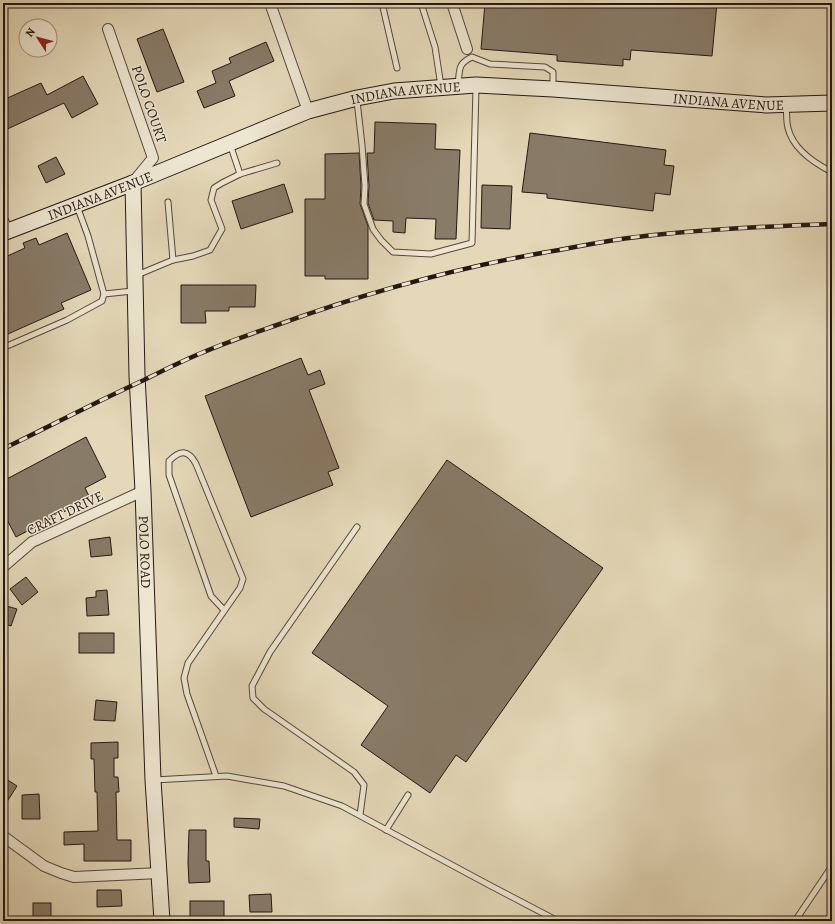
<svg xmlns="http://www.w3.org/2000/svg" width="835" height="924" viewBox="0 0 835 924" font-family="Alegreya,serif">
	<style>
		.building { fill: #887b68; stroke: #241712 }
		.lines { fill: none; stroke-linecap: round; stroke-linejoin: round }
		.service-casing { stroke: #54473c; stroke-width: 7 }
		.minor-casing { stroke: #54473c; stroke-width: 12 }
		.secondary-casing { stroke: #241712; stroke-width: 17 }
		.service { stroke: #ede6d1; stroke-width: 5 }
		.minor { stroke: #ede6d1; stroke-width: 10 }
		.secondary { stroke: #ede6d1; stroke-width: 15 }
		.rail-casing { stroke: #241712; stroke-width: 4.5 }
		.rail { stroke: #ede6d1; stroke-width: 3; stroke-dasharray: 9; stroke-linecap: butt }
		.labels { text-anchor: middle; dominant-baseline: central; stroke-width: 3; stroke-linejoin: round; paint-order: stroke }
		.street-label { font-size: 14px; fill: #241712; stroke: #ede6d1 }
	</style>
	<rect width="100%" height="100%" fill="#e4d8b8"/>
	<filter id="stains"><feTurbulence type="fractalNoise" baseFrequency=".005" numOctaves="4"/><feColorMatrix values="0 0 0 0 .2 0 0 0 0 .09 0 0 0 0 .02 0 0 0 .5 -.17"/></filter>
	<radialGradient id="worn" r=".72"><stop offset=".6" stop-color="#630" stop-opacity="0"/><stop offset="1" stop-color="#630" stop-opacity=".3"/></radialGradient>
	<g class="building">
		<polygon points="485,3 717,3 712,56 631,50 630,60 623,59 623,66 557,61 557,55 481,49"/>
		<polygon points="163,29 184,82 157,92 137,39"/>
		<polygon points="266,42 274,61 229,81 235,96 204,108 197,91 216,83 212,71 231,63 229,58"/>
		<polygon points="83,76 98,104 72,118 64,103 3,131 3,100 41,83 47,95"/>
		<polygon points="375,122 436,124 435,149 460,150 456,239 435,239 436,219 406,218 405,233 393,232 393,221 374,220 368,203 369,186 367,153 374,153"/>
		<polygon points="530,133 666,150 664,165 674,166 670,195 655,193 653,211 547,198 547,194 522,192"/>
		<polygon points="359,153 361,186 360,204 368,226 368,279 325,279 325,276 305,276 305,199 325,199 325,154"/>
		<polygon points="56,157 65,174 46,183 38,166"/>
		<polygon points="284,184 293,212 241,229 232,201"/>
		<polygon points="482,185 512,186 510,229 481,228"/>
		<polygon points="67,233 91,290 61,303 64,309 8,334 3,322 3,258 25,248 23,243 36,238 39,245"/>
		<polygon points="181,285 256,285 255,307 229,307 229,311 205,311 206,323 181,323"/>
		<polygon points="301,358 308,375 320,370 325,384 309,390 339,468 328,472 333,485 251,517 205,396"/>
		<polygon points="86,437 106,477 85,488 90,498 16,537 3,512 3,481"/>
		<polygon points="447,460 603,568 466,762 456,755 430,793 361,745 388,706 312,653"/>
		<polygon points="110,537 112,555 91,557 89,540"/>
		<polygon points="26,577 38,592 22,605 10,589"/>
		<polygon points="107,590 109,615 87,616 86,598 96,597 96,591"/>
		<polygon points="3,605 17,609 11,626 3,623"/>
		<rect x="79" y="633" width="35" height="20"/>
		<polygon points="96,700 117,702 115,721 94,720"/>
		<polygon points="118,742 118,758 114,758 114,777 118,777 119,792 116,792 117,840 131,840 131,861 84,861 84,844 64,845 64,832 98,831 97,792 95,792 94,759 91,759 91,743"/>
		<polygon points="3,777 17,786 3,808"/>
		<polygon points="39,794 40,819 22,819 22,795"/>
		<polygon points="234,818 260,819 259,829 234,827"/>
		<polygon points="189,830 206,830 206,861 209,861 210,882 189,883 188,862"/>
		<polygon points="97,890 121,890 122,906 97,907"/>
		<polygon points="271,894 272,912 250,912 249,895"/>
		<rect x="190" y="901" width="34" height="20"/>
		<rect x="33" y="903" width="18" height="17"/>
	</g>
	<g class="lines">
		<defs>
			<g id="service">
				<polyline points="382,3 397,68"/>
				<polyline points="421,3 435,47 441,86"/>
				<path d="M458 85C460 70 457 64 472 57L490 64 545 67 553 72V88"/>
				<polyline points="357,101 362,145 365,186 364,204 373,229 381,240 393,252 431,254 472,243 476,87"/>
				<path d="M786 105C787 112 786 121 788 128 793 149 814 163 832 172"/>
				<polyline points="240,174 277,163"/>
				<polyline points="168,202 173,260"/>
				<polyline points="3,215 10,229"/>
				<polyline points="137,275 173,260 193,256 210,250 222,229 211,200 214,188 222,183 240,174 230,144"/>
				<polyline points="104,294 133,291"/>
				<polyline points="3,346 7,346 67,320 102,301 104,294 88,236 77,206"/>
				<polyline points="357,527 270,652 252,686 253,698 264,709 354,772 364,785 360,815"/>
				<path d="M216 776 187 694 184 678 188 663 240 588 243 579 196 464C188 449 180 450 169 461V475L211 596 224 610"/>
				<polyline points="154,780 227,776 284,786 342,806 491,886 558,921"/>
				<polyline points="386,830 408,795"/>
				<polyline points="795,921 832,866"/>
			</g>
			<g id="minor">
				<polyline points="270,3 308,111"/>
				<polyline points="452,3 467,49"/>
				<polyline points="108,29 153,158 134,181"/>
				<polyline points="3,567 32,542 143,491"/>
				<polyline points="3,836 44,866 61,873 74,877 160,873"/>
			</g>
			<g id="secondary">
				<path id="s1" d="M133 183 137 376 143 491 153 780 162 921"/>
				<path id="s2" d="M3 233 133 183 308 111 357 98 394 91 476 85 553 89 766 105 832 103"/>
			</g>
		</defs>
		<use href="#service" class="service-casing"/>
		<use href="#minor" class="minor-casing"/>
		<use href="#secondary" class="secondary-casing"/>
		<use href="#service" class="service"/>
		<use href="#minor" class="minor"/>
		<use href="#secondary" class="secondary"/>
		<defs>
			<path id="rail" d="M3 449C50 426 96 402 144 380 162 371 180 362 199 354 224 343 251 334 277 325 368 292 463 266 559 250 590 244 622 238 654 235 713 229 772 226 832 224"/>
		</defs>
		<use href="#rail" class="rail-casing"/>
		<use href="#rail" class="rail"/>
	</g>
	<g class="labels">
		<g class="street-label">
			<text stroke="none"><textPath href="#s2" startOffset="428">INDIANA AVENUE</textPath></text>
			<text stroke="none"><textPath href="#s2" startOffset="752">INDIANA AVENUE</textPath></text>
			<text transform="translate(149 104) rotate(71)">POLO COURT</text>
			<text stroke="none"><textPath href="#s2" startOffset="104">INDIANA AVENUE</textPath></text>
			<text transform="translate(65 513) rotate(-26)">CRAFT DRIVE</text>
			<text stroke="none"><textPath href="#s1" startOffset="369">POLO ROAD</textPath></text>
		</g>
	</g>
	<rect width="835" height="924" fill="none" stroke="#e4d8b8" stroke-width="16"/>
	<rect x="4" y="4" width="827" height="916" fill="none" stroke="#241712" stroke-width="2"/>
	<rect x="8" y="8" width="819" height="908" fill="none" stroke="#241712"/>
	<g transform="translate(38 38) rotate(306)"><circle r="19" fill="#ede6d1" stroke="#9d9385"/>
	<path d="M0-3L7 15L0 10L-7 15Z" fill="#8f2418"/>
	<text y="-6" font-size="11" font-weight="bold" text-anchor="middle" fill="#241712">N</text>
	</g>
	<rect width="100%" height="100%" filter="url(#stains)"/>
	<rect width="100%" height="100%" fill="url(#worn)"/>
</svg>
